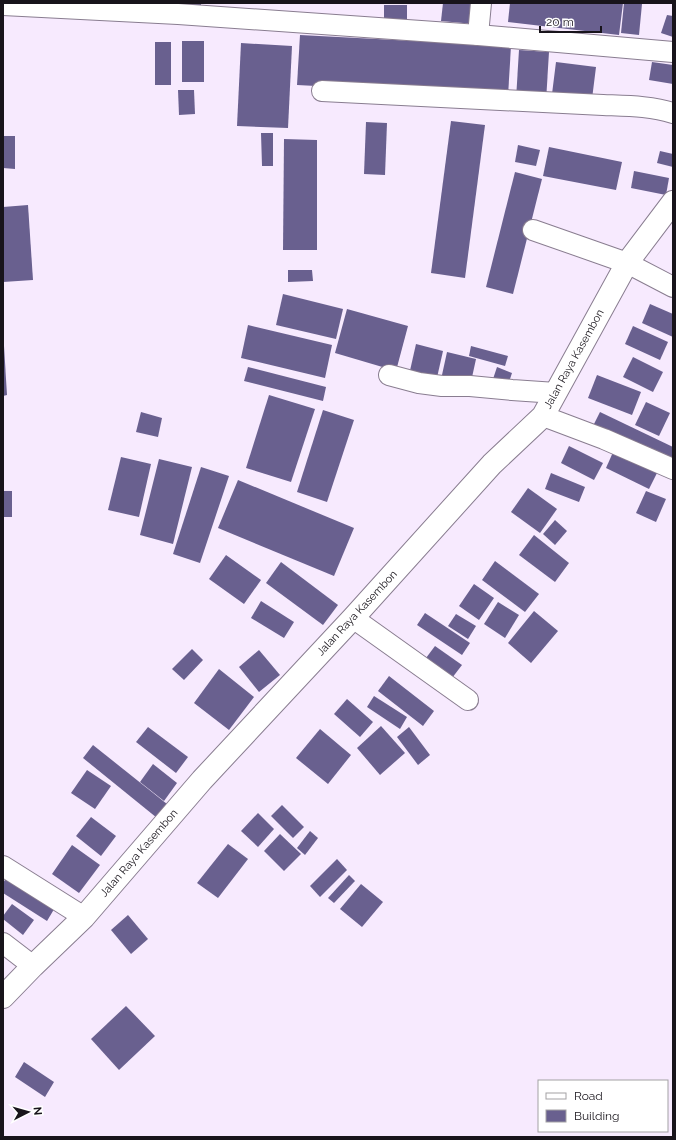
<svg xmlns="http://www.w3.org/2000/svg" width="676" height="1140" viewBox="0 0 676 1140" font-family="Raleway,sans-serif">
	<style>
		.building { fill: #69608f }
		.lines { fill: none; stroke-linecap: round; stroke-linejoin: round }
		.street-casing { stroke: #897d90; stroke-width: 22 }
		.primary-casing { stroke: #897d90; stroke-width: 24 }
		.street { stroke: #fff; stroke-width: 20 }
		.primary { stroke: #fff; stroke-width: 22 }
		.labels { text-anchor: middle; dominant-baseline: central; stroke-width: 3; stroke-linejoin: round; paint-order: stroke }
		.street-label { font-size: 11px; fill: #18141b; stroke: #fff }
	</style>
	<rect width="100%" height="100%" fill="#f7eafe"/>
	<g class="building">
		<polygon points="176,3 201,3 201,9 176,8"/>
		<polygon points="443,3 476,3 474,24 441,21"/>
		<polygon points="510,3 623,3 619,35 508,22"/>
		<polygon points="624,3 642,4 639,35 621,33"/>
		<rect x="384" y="5" width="23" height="15"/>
		<polygon points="667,15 673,16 673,37 661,33"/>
		<polygon points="300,35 511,46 508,96 297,85"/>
		<rect x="182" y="41" width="22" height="41"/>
		<rect x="155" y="42" width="16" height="43"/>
		<polygon points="241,43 292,46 288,128 237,126"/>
		<polygon points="519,50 549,52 546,101 516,99"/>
		<polygon points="556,62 596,67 592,99 552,94"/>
		<polygon points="652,62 673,65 673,84 649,80"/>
		<polygon points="178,90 194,90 195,114 179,115"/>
		<polygon points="451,121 485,125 465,278 431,273"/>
		<polygon points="366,122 387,123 385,175 364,174"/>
		<polygon points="261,133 273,133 273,166 262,166"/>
		<polygon points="3,136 15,136 15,169 3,168"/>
		<polygon points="284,139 317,140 317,250 283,250"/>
		<polygon points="518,145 540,150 536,166 515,162"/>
		<polygon points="549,147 622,162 616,190 543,176"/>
		<polygon points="660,151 673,154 673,167 657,163"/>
		<polygon points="634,171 669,178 666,195 631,188"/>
		<polygon points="515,172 542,179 513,294 486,287"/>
		<polygon points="28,205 33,280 3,282 3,207"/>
		<polygon points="288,270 312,270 313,281 288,282"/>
		<polygon points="283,294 343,309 336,339 276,325"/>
		<polygon points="650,304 673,314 673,337 642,323"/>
		<polygon points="347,309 408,326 396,371 335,353"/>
		<polygon points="248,325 332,345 325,378 241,358"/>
		<polygon points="633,326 668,342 660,360 625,344"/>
		<polygon points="416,344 443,351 436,382 409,375"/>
		<polygon points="3,346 4,346 7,395 3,396"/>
		<polygon points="471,346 508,356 505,366 469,356"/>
		<polygon points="447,352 476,359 471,382 442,375"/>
		<polygon points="633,357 663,372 653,392 623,377"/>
		<polygon points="248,367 326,387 323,401 244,381"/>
		<polygon points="497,367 512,373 508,385 493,379"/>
		<polygon points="597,375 641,392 632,415 588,398"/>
		<polygon points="269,395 315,409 291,482 246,468"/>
		<polygon points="646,402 670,413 659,436 635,425"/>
		<polygon points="323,410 354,420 327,502 297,492"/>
		<polygon points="141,412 162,418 158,437 136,432"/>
		<polygon points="600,412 673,447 673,465 593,426"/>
		<polygon points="569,446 603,463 594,480 561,463"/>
		<polygon points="614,450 658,471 649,489 606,468"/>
		<polygon points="121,457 151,464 139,517 108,510"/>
		<polygon points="159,459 192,467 173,544 140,535"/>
		<polygon points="201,467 229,476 200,563 173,554"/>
		<polygon points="551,473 585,487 579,502 545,489"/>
		<polygon points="238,480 354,528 334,576 218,528"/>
		<polygon points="528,488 557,509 540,533 511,512"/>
		<rect x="3" y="491" width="9" height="26"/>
		<polygon points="646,491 666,499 656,522 636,513"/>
		<polygon points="555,520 567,531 555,545 543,534"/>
		<polygon points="534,535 569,563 555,582 519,555"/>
		<polygon points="226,555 261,580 244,604 209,579"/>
		<polygon points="495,561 539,594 525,612 482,580"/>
		<polygon points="281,562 338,605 323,625 266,583"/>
		<polygon points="474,584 494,598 479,620 459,606"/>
		<polygon points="261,601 294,622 284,638 251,618"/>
		<polygon points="498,602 519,615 505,638 484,624"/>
		<polygon points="534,611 558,631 531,663 508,643"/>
		<polygon points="425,613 470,643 462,655 417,625"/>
		<polygon points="456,614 476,626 468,639 448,626"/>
		<polygon points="435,646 462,665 452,678 426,658"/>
		<polygon points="192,649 203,660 184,680 172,669"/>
		<polygon points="259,650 280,675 259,692 239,667"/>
		<polygon points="219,669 254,697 229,730 194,703"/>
		<polygon points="389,676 434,711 423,726 378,691"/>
		<polygon points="374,696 407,717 400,729 367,707"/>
		<polygon points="347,699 373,722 360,737 334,714"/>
		<polygon points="381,726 405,753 380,775 357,748"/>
		<polygon points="148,727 188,757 176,773 136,742"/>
		<polygon points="409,727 430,755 418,765 397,737"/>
		<polygon points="320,729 351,755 328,784 296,758"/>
		<polygon points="93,745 172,808 162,822 83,758"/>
		<polygon points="153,764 177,783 164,801 140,782"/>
		<polygon points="87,770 111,786 95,809 71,793"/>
		<polygon points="282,805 304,827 293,838 271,816"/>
		<polygon points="258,813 274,829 258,847 241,831"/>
		<polygon points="91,817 116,836 101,856 76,836"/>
		<polygon points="310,831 318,838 305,855 297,848"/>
		<polygon points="280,834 301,854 284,871 264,851"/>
		<polygon points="228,844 248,859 218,898 197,883"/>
		<polygon points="72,845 100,865 79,893 52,874"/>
		<polygon points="337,859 347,870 320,897 310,886"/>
		<polygon points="8,875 56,906 47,921 3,893 3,883"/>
		<polygon points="349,875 355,881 334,903 328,898"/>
		<polygon points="361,884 383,902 362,927 340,909"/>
		<polygon points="12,904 34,920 23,935 3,919 3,916"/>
		<polygon points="128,915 148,939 131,954 111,930"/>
		<polygon points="126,1006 155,1036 119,1070 91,1039"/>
		<polygon points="24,1062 54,1082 45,1097 15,1077"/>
	</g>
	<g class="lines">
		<defs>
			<g id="street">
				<polyline points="3,5 178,14 478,35 673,52"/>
				<polyline points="478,35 481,3"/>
				<path d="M322 91 603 105C627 106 651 106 673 113"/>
				<polyline points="533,230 627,263 673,287"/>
				<polyline points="389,375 419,383 442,386 470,386 512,390 556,393"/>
				<polyline points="543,416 604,439 673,469"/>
				<polyline points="353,618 468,700"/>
				<polyline points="3,866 84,917"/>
				<polyline points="3,943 33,966"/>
			</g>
			<polyline id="primary" points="3,997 33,966 84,917 202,780 353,618 492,464 543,416 627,263 673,202"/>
		</defs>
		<use href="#street" class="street-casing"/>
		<use href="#primary" class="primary-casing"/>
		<use href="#street" class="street"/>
		<use href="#primary" class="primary"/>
	</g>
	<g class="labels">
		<g class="street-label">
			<text transform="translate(574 359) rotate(-61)">Jalan Raya Kasembon</text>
			<text transform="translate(357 613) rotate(-47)">Jalan Raya Kasembon</text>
			<text transform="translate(139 853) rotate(-49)">Jalan Raya Kasembon</text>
		</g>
	</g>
	<rect width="676" height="1140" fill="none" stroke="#18141b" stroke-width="8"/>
	<rect x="538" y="1080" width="130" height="52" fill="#ffffff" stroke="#a3a1a4"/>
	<rect x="546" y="1093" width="20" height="6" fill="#ffffff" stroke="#a3a1a4"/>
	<text x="574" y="1100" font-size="12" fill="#18141b">Road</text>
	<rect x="546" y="1110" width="20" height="12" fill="#69608f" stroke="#a3a1a4"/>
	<text x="574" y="1120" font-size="12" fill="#18141b">Building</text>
	<g transform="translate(28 1112) rotate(84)" stroke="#ffffff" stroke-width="3" paint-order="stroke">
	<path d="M0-3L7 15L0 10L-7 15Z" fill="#18141b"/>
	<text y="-6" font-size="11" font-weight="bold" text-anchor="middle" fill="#18141b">N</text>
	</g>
	<path d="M540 26v6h61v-6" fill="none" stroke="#18141b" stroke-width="2"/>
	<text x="546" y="26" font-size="12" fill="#18141b" stroke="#ffffff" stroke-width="3" paint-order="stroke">20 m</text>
</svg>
